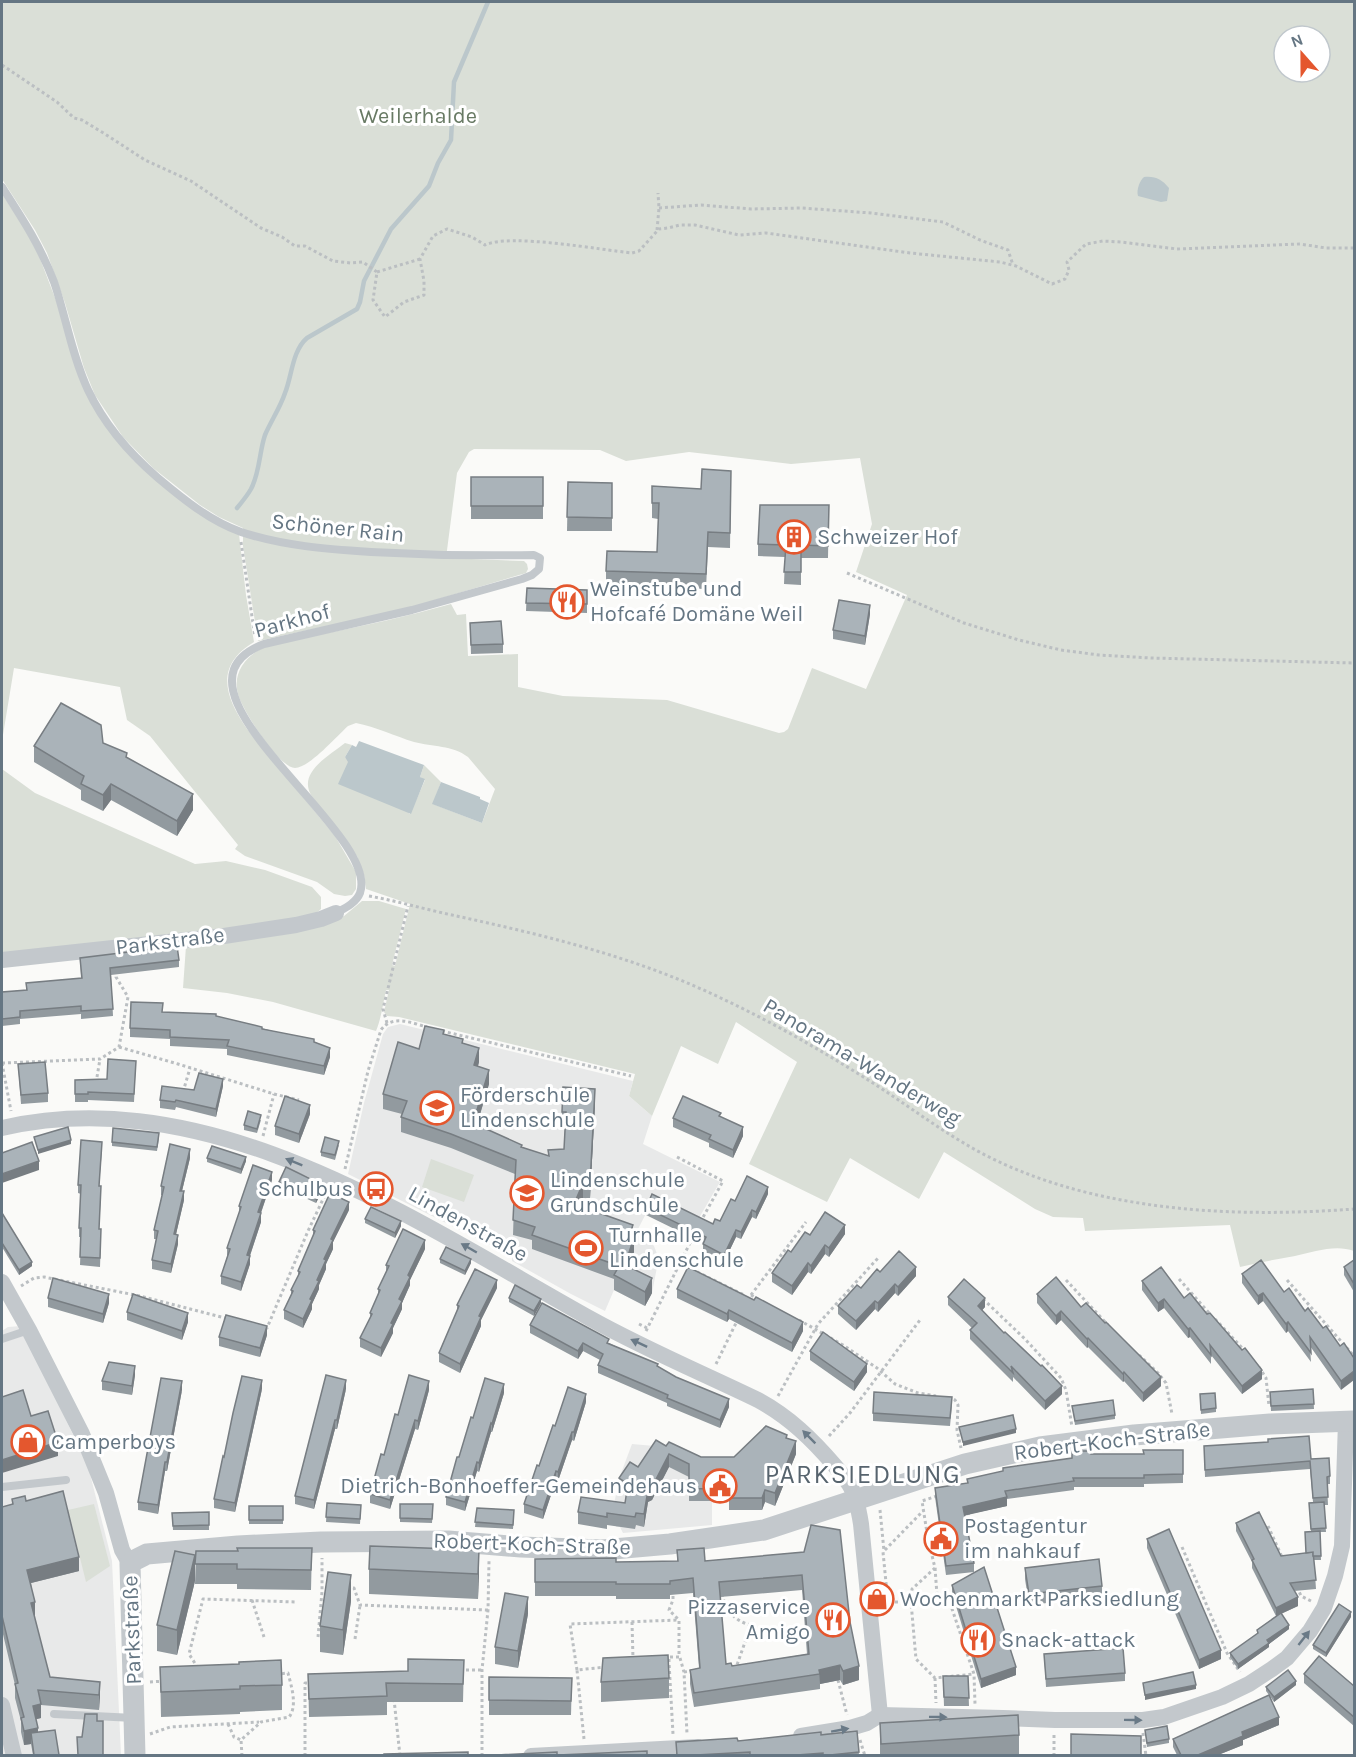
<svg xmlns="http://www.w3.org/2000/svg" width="1356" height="1757" viewBox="0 0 1356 1757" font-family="Karla,sans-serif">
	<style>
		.built { fill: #e8e9e9 }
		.green { fill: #dadfd7; fill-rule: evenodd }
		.water { fill: #bbc7cb }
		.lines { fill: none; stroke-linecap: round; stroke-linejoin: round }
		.stream { stroke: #bbc7cb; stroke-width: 4.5 }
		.path { stroke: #bbbfc2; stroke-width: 3; stroke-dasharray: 3 3; stroke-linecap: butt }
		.service { stroke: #c3c8cc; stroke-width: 8 }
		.minor { stroke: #c3c8cc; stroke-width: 16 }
		.tertiary { stroke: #c3c8cc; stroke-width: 21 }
		.wall { fill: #929a9f; fill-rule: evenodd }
		.shaded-wall { fill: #777d82 }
		.building { fill: #aab3b9; stroke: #777d82; stroke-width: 1.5; fill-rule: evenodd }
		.oneway { fill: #6a7a87 }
		.labels { text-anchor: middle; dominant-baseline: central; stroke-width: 6; stroke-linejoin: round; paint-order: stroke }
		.park-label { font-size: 22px; fill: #687a64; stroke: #fff }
		.street-label { font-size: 22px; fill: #657683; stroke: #fff }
		.poi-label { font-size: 22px; fill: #657683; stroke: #fff; text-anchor: start }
		.quarter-label { font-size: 26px; letter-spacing: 1.5px; fill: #57646e; stroke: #fff }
	</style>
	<rect width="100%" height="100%" fill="#fafaf8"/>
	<g class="built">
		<polygon points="400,1024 633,1081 629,1096 652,1116 643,1144 720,1182 696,1223 652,1202 638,1229 654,1246 657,1254 658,1262 652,1293 645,1306 614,1290 605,1311 571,1294 512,1261 512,1256 348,1174 364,1103 383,1034 388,1027"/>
		<polygon points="21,1326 88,1466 112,1561 121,1755 2,1756 2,1331 8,1327"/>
		<polygon points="632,1444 666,1447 689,1477 712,1501 712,1525 623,1533 620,1527 616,1527 617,1521 612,1513 620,1476"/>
	</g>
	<g class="green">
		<path d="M2 2H1354V1251C1335 1244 1314 1252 1295 1256 1277 1259 1258 1263 1240 1267L1230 1225 1085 1231 1083 1218 1053 1217 1035 1209 944 1152 919 1199 850 1158 827 1202 749 1164 797 1062 736 1022 718 1064 681 1046 652 1116 629 1096 635 1074 399 1017 387 1016 384 1012 389 990H386C383 1004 381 1019 376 1031L273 1002 227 993 183 988 186 946 334 920 344 916 362 901H379L406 909 392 965 395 966 410 904 366 889 364 875 357 856 311 795C298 772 329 756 345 743L352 745 345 757 410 814 425 780 420 777 424 765 441 782 433 804 482 823 495 789 468 757C452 745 433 747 414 742 395 736 376 727 356 723L348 726C337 736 309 768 295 768 279 768 241 708 238 694 233 676 242 661 257 651 272 642 300 639 318 635 363 626 408 616 451 604L457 615 466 614 468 656 518 654V687L563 696 667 700 779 733 784 732 788 729 812 668 866 689 907 595 856 572 872 524 860 458 791 464 689 452 626 461 600 450 474 449 469 452 457 473 446 558 524 561 527 564 528 569 526 573 405 609 258 641 243 546V528L219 517 200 505 153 468 123 437 95 395 84 368 65 303 47 253 35 230 2 179ZM1284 36H1320V72H1284Z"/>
		<path d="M2 194 27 232 39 256 57 303 76 368 133 460 239 534 246 595 254 642C214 666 225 697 247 729L335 836 356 872V889L352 895 345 896 334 894 317 882 245 856 235 849 238 845 150 736 127 720 120 687 14 668 2 741Z"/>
		<polygon points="2,769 35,793 195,864 226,861 265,870 312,887 321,897 321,909 311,918 2,956"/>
		<polygon points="431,1159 474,1175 464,1202 422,1187"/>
		<polygon points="94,1504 110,1566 86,1582 68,1510"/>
	</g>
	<g class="water">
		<path d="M1144 177C1156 176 1161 179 1169 188L1167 201 1161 202 1138 196C1136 190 1140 180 1144 177Z"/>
		<polygon points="359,741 424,765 420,777 425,779 411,814 338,784 348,762 345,757 352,745 356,747"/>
		<polygon points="441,782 480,797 480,799 489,803 482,823 432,804"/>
	</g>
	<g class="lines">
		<path class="stream" d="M237 508C242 502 247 496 251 489 260 472 259 453 265 435 271 421 280 408 285 393 292 376 292 351 307 338L357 309 360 302 364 281 391 229 429 186 438 163 451 140 454 82 488 2"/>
		<g class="path">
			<path d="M2 65 57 102 74 118 82 120 105 134 145 160 191 181 261 228 282 237 295 246H305L333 261 351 263 363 262 377 272 373 300 385 317 404 302 424 295V281L420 259 433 236 447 229 472 237 485 245C509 233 602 250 632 253L639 251 659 229 668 228 680 225H695L739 235 766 233 910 253 1000 262 1016 266 1052 284 1065 279 1069 270 1067 262 1086 244 1103 241 1121 242 1177 249 1300 244 1326 248H1354"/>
			<polyline points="659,208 701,205 751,209 802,208 871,213 943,222 980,240 1008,250 1013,265"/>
			<polyline points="657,230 659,208 658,193"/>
			<polyline points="377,272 420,259"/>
			<polyline points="241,542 255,637"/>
			<polyline points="847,573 964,623 1019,640 1061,650 1099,655 1151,658 1354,663"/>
			<path d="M369 896C397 901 424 909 452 915 539 934 628 955 710 993 767 1019 823 1051 876 1085 913 1109 948 1136 987 1156 1098 1212 1233 1218 1354 1209"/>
			<polyline points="387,1023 383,1009 408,906"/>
			<polyline points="442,1031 631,1076"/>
			<polyline points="119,1047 178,1064 274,1094 299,1100"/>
			<polyline points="2,1063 100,1059 119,1047 128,997 116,977 116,973"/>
			<polyline points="2,1063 11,1111"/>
			<polyline points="96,1083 100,1059"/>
			<polyline points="183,1092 190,1068"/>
			<polyline points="263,1136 274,1094"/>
			<polyline points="677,1157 723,1181 701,1221"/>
			<path d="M345 1169 368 1071 381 1030C392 1014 412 1023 427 1027"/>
			<polyline points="681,1264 744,1295"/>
			<polyline points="1179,1279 1210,1314"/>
			<polyline points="1066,1280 1108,1325"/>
			<polyline points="1287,1280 1354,1356"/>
			<polyline points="21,1286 34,1278 44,1277 140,1296 229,1319"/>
			<polyline points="751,1295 758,1299"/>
			<polyline points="751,1295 806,1222"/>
			<polyline points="983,1299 1025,1339 1061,1378 1066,1390 1072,1427"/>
			<polyline points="1215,1319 1245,1351"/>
			<polyline points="799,1320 843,1345 877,1368 895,1384 918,1393 936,1396"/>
			<polyline points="639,1324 647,1328"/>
			<polyline points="265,1327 267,1328 308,1231 326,1193"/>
			<polyline points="646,1331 694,1235"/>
			<polyline points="1139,1355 1158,1373 1166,1383 1172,1414"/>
			<polyline points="716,1364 737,1321"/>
			<polyline points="1259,1367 1266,1378 1269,1406"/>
			<polyline points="778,1396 818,1324 878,1258"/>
			<polyline points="948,1398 955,1400 958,1405 957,1430 961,1448"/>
			<polyline points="829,1436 850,1413 920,1320"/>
			<polyline points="937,1496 922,1501 928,1539 935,1568 912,1589 911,1602 916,1659 935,1678 974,1674"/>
			<polyline points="880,1510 884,1551"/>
			<polyline points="968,1512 969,1517 975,1521"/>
			<polyline points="1268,1526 1282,1557"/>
			<polyline points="1182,1547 1227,1653 1240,1672"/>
			<polyline points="935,1568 937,1595"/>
			<polyline points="1297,1587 1301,1596 1311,1601"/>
			<polyline points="347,1588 354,1588 360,1605 488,1610"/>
			<path d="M722 1594C725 1609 735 1622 751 1625L737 1665"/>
			<polyline points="252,1600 264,1637"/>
			<polyline points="883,1602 911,1602 937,1595 948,1597 974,1674 975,1704"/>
			<polyline points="888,1603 883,1552 923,1511"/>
			<polyline points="632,1622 633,1659"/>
			<polyline points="318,1637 322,1592 322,1558"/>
			<polyline points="355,1639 360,1605"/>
			<polyline points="680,1658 684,1672 687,1734"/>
			<polyline points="666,1662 669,1662 673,1734"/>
			<polyline points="669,1662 669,1657 679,1657 679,1620 669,1610 673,1600 673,1592"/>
			<polyline points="198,1668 189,1654 203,1599 297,1602"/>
			<polyline points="460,1670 482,1670"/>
			<polyline points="577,1670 570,1624 679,1620"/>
			<polyline points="684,1672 692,1671"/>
			<polyline points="935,1678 936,1703"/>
			<polyline points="838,1680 847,1715"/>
			<polyline points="150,1682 165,1681"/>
			<polyline points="394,1699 400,1756"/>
			<polyline points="228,1724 234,1737 241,1740"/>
			<polyline points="1143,1733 1146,1756"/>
			<polyline points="150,1734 170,1727 259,1722"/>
			<polyline points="584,1739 577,1670 606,1667"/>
			<polyline points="860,1740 865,1756"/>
			<path d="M242 1756 241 1740 261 1722 289 1717C298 1706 291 1685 288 1673L279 1674"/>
			<polyline points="305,1756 305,1683 312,1683"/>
			<polyline points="482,1756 482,1670 488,1610 489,1561"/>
			<polyline points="1054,1756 1054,1734"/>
		</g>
		<g class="service">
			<path d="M2 187C22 218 41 247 54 282 66 317 72 356 88 390 104 424 129 453 158 478 183 499 210 521 241 532 283 546 327 549 371 552 425 555 479 556 534 555L540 558 539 569 532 575 522 579 412 610 264 644C149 688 382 831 360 893 356 903 345 908 336 913"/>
			<polyline points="2,1339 29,1330"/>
			<polyline points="2,1487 66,1480"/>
			<polyline points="54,1714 134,1718"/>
		</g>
		<g class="minor">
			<polyline points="2,960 224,936 296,925 321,919 336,913"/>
			<path d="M2 1128C213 1080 415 1221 591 1319 645 1349 702 1373 758 1400 789 1417 812 1439 835 1466 840 1472 845 1478 849 1484 856 1495 859 1511 861 1524L880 1715"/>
			<polyline points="2,1282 29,1330 82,1434 106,1493 122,1550 130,1564"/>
			<polyline points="2,1705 14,1756"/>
			<polyline points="801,1736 850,1728 867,1723 880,1715 1003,1718 1055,1720 1143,1720 1164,1717 1222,1697 1249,1684 1272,1669 1287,1658 1310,1631 1324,1608 1335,1576 1342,1546 1346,1421"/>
			<polyline points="531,1756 698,1747"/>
		</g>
		<polyline class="tertiary" points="135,1756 130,1564 135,1560 147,1554 238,1546 321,1542 448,1541 521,1547 602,1550 670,1544 764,1530 965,1464 1040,1447 1134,1435 1270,1424 1354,1421"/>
	</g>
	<g class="wall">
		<polygon points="731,471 730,548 708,547 706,589 606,586 606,571 657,552 658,519 652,518 652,486 701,489"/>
		<rect x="471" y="477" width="72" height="42"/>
		<polygon points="568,482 612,483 612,531 567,531"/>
		<polygon points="829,505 828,558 801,558 801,585 784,584 785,557 758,556 758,544"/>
		<polygon points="527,588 587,590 587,613 526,611"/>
		<polygon points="870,614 865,645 833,639 833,630"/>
		<polygon points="470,623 503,644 503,653 471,654"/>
		<polygon points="103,743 127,757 193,810 177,836 111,800 103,811 81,800 81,790 34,762 34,746"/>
		<polygon points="80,958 179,960 179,967 111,975 113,1016 81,1019 81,1014 20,1019 20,1024 2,1026 2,992 26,990 26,983 81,978"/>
		<polygon points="163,1012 216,1016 314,1042 330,1057 324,1075 227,1055 227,1049 170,1046 170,1039 130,1037 130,1028"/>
		<polygon points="444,1035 463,1044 479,1062 478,1066 489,1084 477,1125 522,1147 548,1156 564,1149 565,1126 562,1126 562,1112 595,1103 590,1198 583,1198 579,1206 633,1237 634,1252 629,1267 652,1293 645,1306 614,1290 614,1279 532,1249 532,1240 513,1235 515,1174 451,1148 401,1132 401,1117 402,1114 383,1109 383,1094 419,1049"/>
		<polygon points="136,1061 134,1102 88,1100 88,1102 75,1102 75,1080 107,1079"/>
		<polygon points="18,1064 48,1093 48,1102 21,1104"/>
		<polygon points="223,1086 216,1117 176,1107 175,1110 160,1108 160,1100 194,1090"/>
		<polygon points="310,1114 299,1143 275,1135 275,1126"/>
		<polygon points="721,1117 743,1136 733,1158 709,1147 709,1143 673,1127 673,1118"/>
		<polygon points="261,1120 257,1133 244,1130 244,1125"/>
		<polygon points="159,1138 157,1151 112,1146 112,1142"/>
		<polygon points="339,1145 335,1160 321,1156 321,1152"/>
		<polygon points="102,1150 99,1186 101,1195 99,1229 101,1238 100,1267 80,1265 81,1237 79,1237 79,1228 81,1194 78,1193 78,1185"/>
		<polygon points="190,1158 182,1191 184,1200 176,1234 178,1244 171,1273 152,1269 152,1260 157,1239 154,1239 154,1230 162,1195 161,1195 161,1186"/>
		<polygon points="207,1158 246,1161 241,1174 207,1162"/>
		<polygon points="272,1180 261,1213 261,1222 250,1256 250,1264 241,1291 221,1284 221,1276 227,1257 227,1248 239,1214 239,1206"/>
		<polygon points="279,1182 323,1189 316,1203 279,1186"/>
		<polygon points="768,1194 756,1219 752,1217 741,1239 736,1237 724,1262 703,1252 703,1243 646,1215 646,1208 713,1224 720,1221 735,1201"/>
		<polygon points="349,1210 333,1242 333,1249 326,1264 326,1269 319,1285 319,1289 312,1304 312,1309 303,1328 284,1319 284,1310 291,1295 291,1290 298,1276 298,1271 313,1236 313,1230"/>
		<polygon points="2,1213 32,1266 19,1275 2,1247"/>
		<polygon points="365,1219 401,1226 395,1238 365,1223"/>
		<polygon points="845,1234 829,1257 825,1254 811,1274 808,1272 792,1295 772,1282 772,1273 791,1252 810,1235"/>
		<polygon points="425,1249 410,1280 410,1285 402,1303 402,1309 393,1328 393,1333 381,1357 360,1347 360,1338 370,1319 370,1313 378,1295 378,1289 386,1273 386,1265"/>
		<polygon points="440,1259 471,1263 465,1275 440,1263"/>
		<polygon points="1354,1260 1354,1292 1344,1275 1344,1267"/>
		<polygon points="880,1272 916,1276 898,1296 895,1293 878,1312 875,1309 856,1330 838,1314 838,1306"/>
		<polygon points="1242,1274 1284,1292 1305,1311 1340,1346 1344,1343 1341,1390 1310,1346 1311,1362 1288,1331 1286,1333 1263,1301 1258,1305 1242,1283"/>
		<polygon points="1142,1281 1184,1298 1207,1314 1262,1379 1242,1394 1211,1355 1211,1364 1190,1337 1188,1338 1164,1308 1158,1312 1142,1290"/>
		<polygon points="497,1288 481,1320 481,1326 460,1373 439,1362 439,1353 457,1312 457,1305"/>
		<polygon points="677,1289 803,1331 792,1352 729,1319 727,1322 677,1298"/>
		<polygon points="1037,1294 1081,1307 1161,1386 1143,1402 1124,1381 1123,1382 1088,1347 1087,1348 1061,1320 1056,1325 1037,1303"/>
		<polygon points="948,1297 985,1307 982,1310 1062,1394 1045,1410 1013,1377 1013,1382 970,1339 970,1330 972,1328 948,1305"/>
		<polygon points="48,1298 109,1303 103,1323 48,1307"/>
		<polygon points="509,1298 541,1303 534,1316 509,1302"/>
		<polygon points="127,1312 188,1322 182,1340 127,1320"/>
		<polygon points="530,1325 609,1343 658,1367 729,1407 720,1428 667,1406 667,1403 598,1373 598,1365 600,1360 583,1351 578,1359 530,1333"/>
		<polygon points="267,1335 260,1357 219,1346 219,1337"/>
		<polygon points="810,1351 867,1372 854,1391 810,1360"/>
		<polygon points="135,1375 132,1395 102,1390 102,1381"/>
		<polygon points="262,1389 235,1512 214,1508 214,1499 224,1457"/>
		<polygon points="346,1389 337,1429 335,1429 314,1509 295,1504 295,1496"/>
		<polygon points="1313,1389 1314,1409 1271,1411 1270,1392"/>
		<polygon points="182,1390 167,1471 165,1471 158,1514 138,1510 138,1502"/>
		<polygon points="429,1390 418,1430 415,1429 390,1509 370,1503 370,1494 398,1415"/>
		<polygon points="504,1393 492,1432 491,1432 479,1472 477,1471 465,1511 446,1505 446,1497 473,1418"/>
		<polygon points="1200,1394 1216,1408 1216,1412 1201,1414"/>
		<polygon points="586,1402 574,1441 572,1440 558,1481 556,1480 543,1519 524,1513 524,1504 555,1426"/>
		<polygon points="952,1405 950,1426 873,1421 873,1413"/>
		<polygon points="1072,1406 1115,1415 1115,1419 1075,1425"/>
		<polygon points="787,1438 796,1454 775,1506 765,1502 762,1510 729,1510 729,1501 689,1501 689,1477 669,1467 652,1500 648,1502 644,1527 636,1525 635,1529 607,1525 607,1529 578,1524 578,1512 625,1503 626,1495 619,1490 619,1478 638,1467 666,1446 701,1457 734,1457"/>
		<polygon points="1268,1442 1311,1459 1330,1476 1330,1484 1327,1484 1328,1505 1324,1505 1326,1532 1320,1532 1321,1560 1314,1560 1316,1589 1294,1591 1298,1606 1281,1614 1289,1629 1269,1644 1269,1647 1238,1669 1230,1657 1230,1653 1257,1634 1257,1630 1276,1616 1252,1568 1252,1562 1236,1531 1236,1523 1281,1556 1306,1553 1311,1531 1309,1503 1313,1502 1310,1469 1205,1477 1204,1446"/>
		<polygon points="1183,1450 1183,1483 1144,1484 1144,1487 1074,1487 1074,1490 1007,1499 1007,1506 965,1515 974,1563 974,1572 946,1575 935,1497 935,1488 967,1483 967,1479 1091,1454 1144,1454"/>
		<polygon points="12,1499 26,1501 79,1571 31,1583 35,1617 34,1617 50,1677 100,1682 99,1710 41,1705 41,1718 36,1719 38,1733 59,1755 33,1755 31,1744 24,1745 21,1732 21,1721 15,1698 15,1685 2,1630 2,1507 12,1505"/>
		<polygon points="327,1503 361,1505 360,1524 326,1522"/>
		<polygon points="400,1504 433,1504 432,1523 400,1522"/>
		<rect x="249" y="1506" width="34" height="18"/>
		<polygon points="477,1508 514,1510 513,1529 475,1527"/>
		<polygon points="209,1512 209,1530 173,1530 172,1513"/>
		<polygon points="1147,1539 1221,1659 1199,1669 1147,1548"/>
		<polygon points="312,1548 311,1590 237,1589 237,1584 195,1584 196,1551 238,1551"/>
		<polygon points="479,1550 478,1599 369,1594 369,1569"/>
		<path d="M677 1550 705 1561 804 1552 850 1622 859 1680 843 1685 840 1680 820 1684V1689L694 1707 690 1684V1670L699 1668 693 1593 670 1595V1599H616V1596H535V1559L616 1562 677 1561ZM802 1590 807 1654 732 1666 726 1664 720 1597Z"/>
		<polygon points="1025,1568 1102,1586 1102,1597 1029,1605 1025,1579"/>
		<polygon points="195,1581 177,1655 157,1651 157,1625"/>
		<polygon points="952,1585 1016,1675 981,1688 952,1593"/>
		<polygon points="351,1601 343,1655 320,1652 320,1626"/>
		<polygon points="528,1614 518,1668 495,1664 495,1647"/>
		<polygon points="1351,1617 1326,1657 1313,1649 1313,1645"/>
		<polygon points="1044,1654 1125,1673 1125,1681 1046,1687"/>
		<polygon points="464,1660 463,1702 387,1702 387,1715 309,1717 308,1674 408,1671"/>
		<polygon points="160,1667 282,1685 282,1710 240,1712 240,1714 161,1717"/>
		<polygon points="1304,1674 1354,1686 1354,1726 1304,1683"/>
		<polygon points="943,1676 968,1676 969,1706 944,1706"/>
		<polygon points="489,1677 572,1678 571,1715 489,1715"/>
		<polygon points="669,1678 669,1698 601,1702 601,1682"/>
		<polygon points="1296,1685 1274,1702 1270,1696 1279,1725 1243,1740 1243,1745 1218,1755 1177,1755 1173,1747 1173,1739 1269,1695 1266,1691 1266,1687"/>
		<polygon points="880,1723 1019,1735 1019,1755 880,1755"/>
		<polygon points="1145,1730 1169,1739 1169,1743 1147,1747"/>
		<polygon points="857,1731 859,1755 676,1755 676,1742 738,1741"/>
	</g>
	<g class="shaded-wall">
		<polygon points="870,605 870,614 865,645 865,636"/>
		<polygon points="111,784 111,800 103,811 103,795"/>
		<polygon points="193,794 193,810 177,836 177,821"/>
		<polygon points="330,1048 330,1057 324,1075 324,1066"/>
		<polygon points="479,1048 479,1062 474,1079 474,1065"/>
		<polygon points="489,1070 489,1084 473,1137 473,1123"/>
		<polygon points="223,1079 223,1086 216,1117 216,1109"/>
		<polygon points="595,1089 595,1103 590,1198 590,1184"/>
		<polygon points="310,1105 310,1114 299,1143 299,1134"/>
		<polygon points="743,1127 743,1136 733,1158 733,1150"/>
		<polygon points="71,1140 71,1144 38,1154 38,1150"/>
		<polygon points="190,1149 190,1158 180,1199 180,1191"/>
		<polygon points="246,1157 246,1161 241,1174 241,1169"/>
		<polygon points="39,1161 39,1170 2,1183 2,1174"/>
		<polygon points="272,1172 272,1180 258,1221 258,1212"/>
		<polygon points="583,1183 583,1198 574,1219 574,1204"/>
		<polygon points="323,1185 323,1189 316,1203 316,1199"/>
		<polygon points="768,1187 768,1194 756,1219 756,1212"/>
		<polygon points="184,1191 184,1200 174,1243 174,1234"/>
		<polygon points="349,1202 349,1210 333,1242 333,1249 326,1264 326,1269 319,1285 319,1289 312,1304 312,1309 303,1328 303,1319 331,1239"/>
		<polygon points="752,1210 752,1217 741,1239 741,1232"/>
		<polygon points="261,1213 261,1222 247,1264 247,1255"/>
		<polygon points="401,1221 401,1226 395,1238 395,1233"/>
		<polygon points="633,1225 633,1239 629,1235"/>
		<polygon points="845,1225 845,1234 829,1257 829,1248"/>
		<polygon points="736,1230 736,1237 724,1262 724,1255"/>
		<polygon points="178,1235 178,1244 171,1273 171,1264"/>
		<polygon points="634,1237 634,1252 625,1279 625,1265"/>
		<polygon points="425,1240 425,1249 410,1280 410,1285 402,1303 402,1309 393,1328 393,1333 381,1357 381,1348 408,1275"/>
		<polygon points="825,1245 825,1254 811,1274 811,1266"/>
		<polygon points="250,1256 250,1264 241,1291 241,1282"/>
		<polygon points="471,1259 471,1263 465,1275 465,1271"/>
		<polygon points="32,1262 32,1266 19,1275 19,1270"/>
		<polygon points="808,1263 808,1272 792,1295 792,1286"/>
		<polygon points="916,1267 916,1276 898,1296 898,1287"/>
		<polygon points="652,1278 652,1293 645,1306 645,1292"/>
		<polygon points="497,1280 497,1288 481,1320 481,1326 460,1373 460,1364 479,1316"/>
		<polygon points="895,1284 895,1293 878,1312 878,1303"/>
		<polygon points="1263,1293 1263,1301 1258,1305 1258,1296"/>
		<polygon points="109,1294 109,1303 103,1323 103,1314"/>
		<polygon points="985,1298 985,1307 978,1315 978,1306"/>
		<polygon points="541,1299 541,1303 534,1316 534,1311"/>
		<polygon points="1164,1299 1164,1308 1158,1312 1158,1303"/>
		<polygon points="875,1301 875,1309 856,1330 856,1321"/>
		<polygon points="729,1310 729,1319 727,1322 727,1314"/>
		<polygon points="1061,1311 1061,1320 1056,1325 1056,1316"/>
		<polygon points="188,1313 188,1322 182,1340 182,1331"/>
		<polygon points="803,1322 803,1331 792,1352 792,1343"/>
		<polygon points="1288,1322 1288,1331 1286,1333 1286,1324"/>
		<polygon points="267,1326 267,1335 260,1357 260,1348"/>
		<polygon points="1190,1328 1190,1337 1188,1338 1188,1329"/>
		<polygon points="1088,1338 1088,1347 1087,1348 1087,1339"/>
		<polygon points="583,1343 583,1351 578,1359 578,1351"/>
		<polygon points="867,1364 867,1372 854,1391 854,1382"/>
		<polygon points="135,1366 135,1375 132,1395 132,1386"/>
		<polygon points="1262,1370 1262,1379 1242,1394 1242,1386"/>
		<polygon points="1354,1371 1354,1380 1341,1390 1341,1381"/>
		<polygon points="1124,1372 1124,1381 1123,1382 1123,1374"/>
		<polygon points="1161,1377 1161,1386 1143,1402 1143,1393"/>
		<polygon points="262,1380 262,1389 235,1512 235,1503"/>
		<polygon points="346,1380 346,1389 337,1429 337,1420"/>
		<polygon points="182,1381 182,1390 167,1471 167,1462"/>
		<polygon points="429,1381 429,1390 418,1430 418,1421"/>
		<polygon points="504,1384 504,1393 492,1432 492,1424"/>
		<polygon points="1062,1386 1062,1394 1045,1410 1045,1401"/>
		<polygon points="586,1394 586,1402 574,1441 574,1432"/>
		<polygon points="729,1399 729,1407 720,1428 720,1420"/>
		<polygon points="335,1420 335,1429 314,1509 314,1500"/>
		<polygon points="415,1420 415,1429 390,1509 390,1500"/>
		<polygon points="491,1423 491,1432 479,1472 479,1463"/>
		<polygon points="1016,1429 1016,1433 963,1446 963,1442"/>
		<polygon points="572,1432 572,1440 558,1481 558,1472"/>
		<polygon points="796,1441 796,1454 775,1506 775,1493"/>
		<polygon points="58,1442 58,1456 2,1473 2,1460"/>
		<polygon points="669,1454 669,1467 652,1500 648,1502 644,1527 644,1514 648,1490"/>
		<polygon points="165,1462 165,1471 158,1514 158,1505"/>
		<polygon points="477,1462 477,1471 465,1511 465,1502"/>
		<polygon points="556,1471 556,1480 543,1519 543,1510"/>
		<polygon points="765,1490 765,1502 762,1510 762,1498"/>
		<polygon points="1007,1497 1007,1506 963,1516 963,1507"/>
		<polygon points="479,1550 479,1576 478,1599 478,1574"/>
		<polygon points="195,1555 195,1581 177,1655 177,1630"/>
		<polygon points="79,1557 79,1571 27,1584 27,1570"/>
		<polygon points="351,1575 351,1601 343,1655 343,1630"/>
		<polygon points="528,1597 528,1614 518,1668 518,1651"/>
		<polygon points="1298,1597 1298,1606 1276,1616 1276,1608"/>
		<polygon points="35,1602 35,1617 31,1618 31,1603"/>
		<polygon points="1351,1612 1351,1617 1326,1657 1326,1653"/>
		<polygon points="1289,1625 1289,1629 1269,1644 1269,1647 1238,1669 1238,1664 1267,1640"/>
		<polygon points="1221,1650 1221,1659 1199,1669 1199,1660"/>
		<polygon points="840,1665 840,1680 820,1684 819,1670"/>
		<polygon points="859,1666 859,1680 843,1685 843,1671"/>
		<polygon points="1016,1667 1016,1675 981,1688 981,1679"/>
		<polygon points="1296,1681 1296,1685 1274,1702 1274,1697"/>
		<polygon points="100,1682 100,1697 99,1710 99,1695"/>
		<polygon points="1196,1685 1196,1689 1145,1700 1145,1695"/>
		<polygon points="41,1704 41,1718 33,1720 33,1706"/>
		<polygon points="1279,1717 1279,1725 1243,1740 1243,1745 1218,1755 1198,1755 1242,1732"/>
		<polygon points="38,1728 38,1742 31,1733 31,1744 24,1745 24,1731"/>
	</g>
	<g class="building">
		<polygon points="702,469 731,471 730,533 708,532 706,574 606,571 607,551 657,552 659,503 652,503 652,486 701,489"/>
		<rect x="471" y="477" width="72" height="29"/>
		<polygon points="568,482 612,483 612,518 567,517"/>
		<polygon points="760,505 829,505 828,546 801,545 801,572 784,572 786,545 758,544"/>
		<polygon points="527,588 587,590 587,604 526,603"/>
		<polygon points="839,600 870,605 865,636 833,630"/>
		<polygon points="501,621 503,644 471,645 470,623"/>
		<polygon points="61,703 101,725 103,743 127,753 126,757 193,794 177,821 111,784 103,795 81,784 84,776 34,746"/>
		<polygon points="177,946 179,960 110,968 113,1009 81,1011 81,1006 20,1011 20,1017 2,1019 2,992 27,990 26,983 82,978 80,958"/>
		<polygon points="131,1002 163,1003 162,1012 216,1014 216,1016 262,1027 262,1029 314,1039 314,1042 330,1048 324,1066 227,1046 229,1040 170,1037 170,1030 130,1028"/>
		<polygon points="425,1026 444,1030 443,1034 463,1039 462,1043 479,1048 474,1065 489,1070 473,1123 522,1145 521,1147 549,1156 548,1150 564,1149 566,1112 562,1112 563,1087 595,1089 590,1184 583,1183 574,1204 633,1225 629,1235 634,1237 625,1265 652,1278 645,1292 614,1275 619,1266 532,1235 535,1227 513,1220 516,1160 451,1134 401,1117 407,1101 383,1094 398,1042 419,1049"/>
		<polygon points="108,1059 136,1061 134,1094 88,1092 88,1094 75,1094 75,1080 107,1079"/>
		<polygon points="45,1062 48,1093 21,1095 18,1064"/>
		<polygon points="199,1073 223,1079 216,1109 176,1100 175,1102 160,1100 162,1086 194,1090"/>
		<polygon points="285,1096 310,1105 299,1134 275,1126"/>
		<polygon points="683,1096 721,1113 719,1116 743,1127 733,1150 709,1139 711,1135 673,1118"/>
		<polygon points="248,1111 261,1115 257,1129 244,1125"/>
		<polygon points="68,1127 71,1140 38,1150 34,1137"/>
		<polygon points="113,1128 159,1133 157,1147 112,1142"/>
		<polygon points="325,1137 339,1141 335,1155 321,1152"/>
		<polygon points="81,1140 102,1142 99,1186 101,1186 99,1229 101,1229 100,1258 80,1257 81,1228 79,1228 81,1185 78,1185"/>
		<polygon points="32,1142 39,1161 2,1174 2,1153"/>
		<polygon points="170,1144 190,1149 180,1191 184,1191 174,1234 178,1235 171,1264 152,1260 158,1231 154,1230 164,1187 161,1186"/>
		<polygon points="212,1146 246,1157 241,1169 207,1158"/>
		<polygon points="253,1165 272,1172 258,1212 261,1213 247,1255 250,1256 241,1282 221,1276 230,1249 227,1248 241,1207 239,1206"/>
		<polygon points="286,1167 323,1185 316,1199 279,1182"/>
		<polygon points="747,1176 768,1187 756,1212 752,1210 741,1232 736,1230 724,1255 703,1244 706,1237 646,1208 652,1194 713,1224 715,1219 720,1221 731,1199 735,1201"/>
		<polygon points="330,1193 349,1202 331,1239 333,1240 324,1259 326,1260 317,1280 319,1281 310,1299 312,1300 303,1319 284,1310 293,1291 291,1290 300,1272 298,1271 315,1231 313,1230"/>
		<polygon points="371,1207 401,1221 395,1233 365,1219"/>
		<polygon points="825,1212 845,1225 829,1248 825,1245 811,1266 808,1263 792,1286 772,1273 788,1250 791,1252 805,1232 810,1235"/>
		<polygon points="2,1213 32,1262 19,1270 2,1243"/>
		<polygon points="403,1229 425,1240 408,1275 410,1277 399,1299 402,1301 391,1323 393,1324 381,1348 360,1338 372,1314 370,1313 380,1290 378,1289 389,1266 386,1265"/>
		<polygon points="446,1247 471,1259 465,1271 440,1259"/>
		<polygon points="899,1251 916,1267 898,1287 895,1284 878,1303 875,1301 856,1321 838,1306 857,1285 861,1288 877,1269 880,1272"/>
		<polygon points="1261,1260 1284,1292 1289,1288 1305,1311 1308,1308 1323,1328 1326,1326 1340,1346 1344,1343 1354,1358 1354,1371 1341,1381 1310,1337 1311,1353 1288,1322 1286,1324 1263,1293 1258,1296 1242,1274"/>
		<polygon points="1354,1260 1354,1284 1344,1267"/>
		<polygon points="688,1267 754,1300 756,1297 803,1322 792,1343 729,1310 727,1314 677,1289"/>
		<polygon points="1161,1267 1184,1298 1190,1293 1207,1314 1210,1313 1242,1350 1245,1348 1262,1370 1242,1386 1210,1345 1211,1355 1190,1328 1188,1329 1164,1299 1158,1303 1142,1281"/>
		<polygon points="475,1269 497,1280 479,1316 481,1317 460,1364 439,1353 459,1306 457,1305"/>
		<polygon points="1056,1277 1081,1307 1086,1303 1105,1323 1106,1322 1161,1377 1143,1393 1124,1372 1123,1374 1088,1338 1087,1339 1061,1311 1056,1316 1037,1294"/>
		<polygon points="53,1278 109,1294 103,1314 48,1298"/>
		<polygon points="964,1279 985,1298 978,1306 1004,1333 1005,1332 1041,1366 1042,1365 1062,1386 1045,1401 1011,1366 1013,1373 970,1330 977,1323 948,1297"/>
		<polygon points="515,1285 541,1299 534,1311 509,1298"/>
		<polygon points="133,1294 188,1313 182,1331 127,1312"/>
		<polygon points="542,1303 609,1339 607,1343 658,1364 657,1366 676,1377 729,1399 720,1420 667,1398 668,1395 598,1365 603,1354 583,1343 578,1351 530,1325"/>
		<polygon points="226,1315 267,1326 260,1348 219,1337"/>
		<polygon points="823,1332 867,1364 854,1382 810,1351"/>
		<polygon points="109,1362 135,1366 132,1386 102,1381"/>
		<polygon points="326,1375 346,1380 337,1420 335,1420 314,1500 295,1496"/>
		<polygon points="409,1375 429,1381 418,1421 415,1420 390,1500 370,1494 381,1454 384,1455 395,1414 398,1415"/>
		<polygon points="242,1376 262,1380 235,1503 214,1499 223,1456 224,1457 233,1413"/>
		<polygon points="161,1378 182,1381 167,1462 165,1462 158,1505 138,1502"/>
		<polygon points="485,1378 504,1384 492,1424 491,1423 479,1463 477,1462 465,1502 446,1497 457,1457 459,1457 471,1417 473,1418"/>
		<polygon points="568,1387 586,1394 574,1432 572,1432 558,1472 556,1471 543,1510 524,1504 537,1465 539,1466 553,1425 555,1426"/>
		<polygon points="1313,1389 1314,1404 1271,1406 1270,1392"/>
		<polygon points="23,1390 31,1416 48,1411 58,1442 2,1460 2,1397"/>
		<polygon points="874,1392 952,1397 950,1418 873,1413"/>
		<polygon points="1215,1393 1216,1408 1201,1410 1200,1394"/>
		<polygon points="1113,1400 1115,1415 1075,1421 1072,1406"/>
		<polygon points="1013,1415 1016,1429 963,1442 959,1427"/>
		<polygon points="766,1426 787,1435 786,1438 796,1441 775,1493 765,1490 762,1498 729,1498 729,1488 689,1489 689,1464 669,1454 652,1487 648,1490 644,1514 636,1513 635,1517 607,1513 607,1517 578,1512 581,1497 625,1503 628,1484 619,1478 630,1462 638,1467 656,1440 666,1446 669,1442 701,1457 734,1457"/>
		<polygon points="1309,1436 1311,1459 1329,1458 1330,1476 1327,1477 1328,1497 1313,1498 1310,1461 1205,1470 1204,1446 1268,1442 1268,1439"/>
		<polygon points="1143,1450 1183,1450 1183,1474 1144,1475 1144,1478 1073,1478 1074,1481 1005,1491 1007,1497 963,1507 974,1563 946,1566 935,1488 968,1483 967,1479 1003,1471 1003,1468 1072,1458 1072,1451 1091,1451 1091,1454 1144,1454"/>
		<polygon points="63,1491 79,1557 27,1570 35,1602 31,1603 50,1677 100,1682 99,1695 38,1690 41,1704 33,1706 38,1728 24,1731 21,1718 24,1717 15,1684 18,1683 2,1616 2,1507 13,1504 12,1499 25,1496 26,1501"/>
		<polygon points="1324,1502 1326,1528 1311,1529 1309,1503"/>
		<polygon points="327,1503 361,1505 360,1519 326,1517"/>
		<polygon points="400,1504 433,1504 432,1519 400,1518"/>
		<rect x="249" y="1506" width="34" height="14"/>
		<polygon points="477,1508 514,1510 513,1525 475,1522"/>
		<polygon points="209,1512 209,1525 173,1526 172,1513"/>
		<polygon points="1259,1512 1281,1556 1313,1552 1316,1580 1290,1583 1298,1597 1276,1608 1252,1560 1254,1559 1236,1523"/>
		<path d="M811 1525 840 1530 850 1622 859 1666 843 1671 840 1665 819 1670 820 1674 694 1693 690 1670 700 1668 693 1578 670 1581V1584H616V1582H535V1559L616 1558V1562L678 1561 677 1550 704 1548 705 1561 804 1552ZM802 1575 809 1654 732 1666 731 1663 726 1664 719 1582Z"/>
		<polygon points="1169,1529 1221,1650 1199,1660 1147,1539"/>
		<polygon points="1320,1531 1321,1556 1313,1556 1313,1552 1306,1553 1305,1532"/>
		<polygon points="370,1546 479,1550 478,1574 369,1569"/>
		<polygon points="237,1548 312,1548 311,1570 237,1569 237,1564 195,1564 196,1551 238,1551"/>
		<polygon points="175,1551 195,1555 177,1630 157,1625"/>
		<polygon points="1099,1559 1102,1586 1029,1594 1025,1568"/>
		<polygon points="984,1567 1016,1667 981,1679 952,1585"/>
		<polygon points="328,1572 351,1575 343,1630 320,1626"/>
		<polygon points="505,1593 528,1597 518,1651 495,1647"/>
		<polygon points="1339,1604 1351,1612 1326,1653 1313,1645"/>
		<polygon points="1281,1613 1289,1625 1267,1640 1269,1643 1238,1664 1230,1653 1258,1633 1257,1630"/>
		<polygon points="1123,1648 1125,1673 1046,1679 1044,1654"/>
		<polygon points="668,1655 669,1678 601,1682 603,1658"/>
		<polygon points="1319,1656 1354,1686 1354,1717 1304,1674"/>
		<polygon points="408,1659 464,1660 463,1684 386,1683 387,1696 309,1699 308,1674 408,1671"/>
		<polygon points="281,1660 282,1685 240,1686 240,1689 161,1692 160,1667 239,1664 239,1662"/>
		<polygon points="1288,1670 1296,1681 1274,1697 1266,1687"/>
		<polygon points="1193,1672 1196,1685 1145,1695 1143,1683"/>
		<polygon points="943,1676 968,1676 969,1698 944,1697"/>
		<polygon points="489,1677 572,1678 571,1701 489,1700"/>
		<polygon points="1269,1695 1279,1717 1242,1732 1243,1736 1198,1755 1181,1755 1173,1739"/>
		<polygon points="85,1714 97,1714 97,1721 103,1721 103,1755 78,1755 77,1737 82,1737"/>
		<polygon points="1018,1715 1019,1735 881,1744 880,1723"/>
		<polygon points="1167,1726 1169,1739 1147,1743 1145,1730"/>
		<polygon points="55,1730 59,1755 34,1755 31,1733"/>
		<polygon points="857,1731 859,1752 830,1755 823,1755 823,1753 797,1755 750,1755 750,1752 696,1755 677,1755 676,1742 737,1738 738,1741 821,1732 821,1735"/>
		<polygon points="1071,1734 1141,1736 1141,1755 1071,1755"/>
		<polygon points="647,1751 647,1755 558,1755"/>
		<polygon points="468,1752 468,1755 384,1755 384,1754"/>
		<polygon points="557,1752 557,1755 497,1755"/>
	</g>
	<defs><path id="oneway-solid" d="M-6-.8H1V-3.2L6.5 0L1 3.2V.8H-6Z" transform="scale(1.5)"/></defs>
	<g class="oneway">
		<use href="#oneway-solid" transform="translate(294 1162) rotate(-158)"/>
		<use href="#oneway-solid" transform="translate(469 1248) rotate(-150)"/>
		<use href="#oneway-solid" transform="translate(639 1343) rotate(-155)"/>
		<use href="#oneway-solid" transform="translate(809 1437) rotate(-135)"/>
		<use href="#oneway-solid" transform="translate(1304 1638) rotate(-52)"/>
		<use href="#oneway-solid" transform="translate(938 1717) rotate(1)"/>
		<use href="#oneway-solid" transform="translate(1133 1720) rotate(1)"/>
		<use href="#oneway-solid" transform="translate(840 1730) rotate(-10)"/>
	</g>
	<defs>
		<symbol id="building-ring" viewBox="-11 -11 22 22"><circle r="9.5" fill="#fff" stroke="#e4572e" stroke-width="1.5"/><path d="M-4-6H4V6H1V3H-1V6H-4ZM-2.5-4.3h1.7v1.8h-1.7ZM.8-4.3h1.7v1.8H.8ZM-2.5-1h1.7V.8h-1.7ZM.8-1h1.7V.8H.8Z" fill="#e4572e"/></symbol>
		<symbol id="restaurant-ring" viewBox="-11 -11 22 22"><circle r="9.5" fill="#fff" stroke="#e4572e" stroke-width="1.5"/><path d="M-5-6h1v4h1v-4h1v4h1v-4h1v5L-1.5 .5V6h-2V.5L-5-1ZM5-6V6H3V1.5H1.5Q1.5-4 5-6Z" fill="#e4572e"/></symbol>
		<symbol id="school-ring" viewBox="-11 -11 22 22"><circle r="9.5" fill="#fff" stroke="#e4572e" stroke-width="1.5"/><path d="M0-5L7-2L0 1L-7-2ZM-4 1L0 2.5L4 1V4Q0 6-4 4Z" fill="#e4572e"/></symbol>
		<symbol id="bus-ring" viewBox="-11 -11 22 22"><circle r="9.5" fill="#fff" stroke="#e4572e" stroke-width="1.5"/><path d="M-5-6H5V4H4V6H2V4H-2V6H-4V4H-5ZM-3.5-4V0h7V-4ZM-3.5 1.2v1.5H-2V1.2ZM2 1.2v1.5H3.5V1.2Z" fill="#e4572e"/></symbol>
		<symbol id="stadium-ring" viewBox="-11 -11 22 22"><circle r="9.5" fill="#fff" stroke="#e4572e" stroke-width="1.5"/><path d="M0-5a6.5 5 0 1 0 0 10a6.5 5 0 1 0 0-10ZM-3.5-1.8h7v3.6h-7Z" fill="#e4572e"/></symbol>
		<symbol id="shop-ring" viewBox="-11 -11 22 22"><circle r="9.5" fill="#fff" stroke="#e4572e" stroke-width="1.5"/><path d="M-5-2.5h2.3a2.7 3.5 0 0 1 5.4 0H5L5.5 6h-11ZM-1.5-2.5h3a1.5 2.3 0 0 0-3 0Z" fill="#e4572e"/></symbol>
		<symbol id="civic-ring" viewBox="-11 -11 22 22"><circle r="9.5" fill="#fff" stroke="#e4572e" stroke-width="1.5"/><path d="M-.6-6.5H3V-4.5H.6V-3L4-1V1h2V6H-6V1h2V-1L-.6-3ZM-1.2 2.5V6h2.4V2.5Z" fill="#e4572e"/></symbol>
	</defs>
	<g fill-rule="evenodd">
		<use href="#building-ring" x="775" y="518" width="38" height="38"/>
		<use href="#restaurant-ring" x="548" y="583" width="38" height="38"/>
		<use href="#school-ring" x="418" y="1089" width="38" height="38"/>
		<use href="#bus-ring" x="357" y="1170" width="38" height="38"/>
		<use href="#school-ring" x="508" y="1174" width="38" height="38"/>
		<use href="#stadium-ring" x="567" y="1229" width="38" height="38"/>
		<use href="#shop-ring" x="9" y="1423" width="38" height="38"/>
		<use href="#civic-ring" x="701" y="1467" width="38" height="38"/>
		<use href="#civic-ring" x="922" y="1520" width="38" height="38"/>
		<use href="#shop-ring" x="858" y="1580" width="38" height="38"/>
		<use href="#restaurant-ring" x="814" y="1601" width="38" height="38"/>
		<use href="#restaurant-ring" x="959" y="1621" width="38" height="38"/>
	</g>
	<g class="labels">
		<g class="park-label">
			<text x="418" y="116">Weilerhalde</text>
		</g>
		<g class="street-label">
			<text transform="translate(338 528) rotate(6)">Schöner Rain</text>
			<text transform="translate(292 621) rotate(-15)">Parkhof</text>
			<text transform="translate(170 941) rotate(-7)">Parkstraße</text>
			<text transform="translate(862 1062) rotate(31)">Panorama-Wanderweg</text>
			<text transform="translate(468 1224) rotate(29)">Lindenstraße</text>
			<text transform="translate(1112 1441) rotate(-7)">Robert-Koch-Straße</text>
			<text transform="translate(532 1544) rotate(2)">Robert-Koch-Straße</text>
			<text transform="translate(132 1630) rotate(-92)">Parkstraße</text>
		</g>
		<g class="poi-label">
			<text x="817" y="537">Schweizer Hof</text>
			<text x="590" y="589">Weinstube und<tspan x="590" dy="25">Hofcafé Domäne Weil</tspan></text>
			<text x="460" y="1095">Förderschule<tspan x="460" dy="25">Lindenschule</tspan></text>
			<text x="550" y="1180">Lindenschule<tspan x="550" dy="25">Grundschule</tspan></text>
			<text x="353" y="1189" text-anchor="end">Schulbus</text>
			<text x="609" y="1235">Turnhalle<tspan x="609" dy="25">Lindenschule</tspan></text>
			<text x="51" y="1442">Camperboys</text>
			<text x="697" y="1486" text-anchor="end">Dietrich-Bonhoeffer-Gemeindehaus</text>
			<text x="964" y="1526">Postagentur<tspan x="964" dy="25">im nahkauf</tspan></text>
			<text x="900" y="1599">Wochenmarkt Parksiedlung</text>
			<text x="810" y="1607" text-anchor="end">Pizzaservice<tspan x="810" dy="25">Amigo</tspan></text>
			<text x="1001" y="1640">Snack-attack</text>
		</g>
		<g class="quarter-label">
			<text x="863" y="1474">PARKSIEDLUNG</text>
		</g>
	</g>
	<rect width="1356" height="1757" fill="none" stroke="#657683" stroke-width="6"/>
	<g transform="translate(1302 54) rotate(339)"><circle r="28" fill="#ffffff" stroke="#c1c8cd" stroke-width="1.5"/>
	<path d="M0-4.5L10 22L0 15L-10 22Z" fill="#e4572e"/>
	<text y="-9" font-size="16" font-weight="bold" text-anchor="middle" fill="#657683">N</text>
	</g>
</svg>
